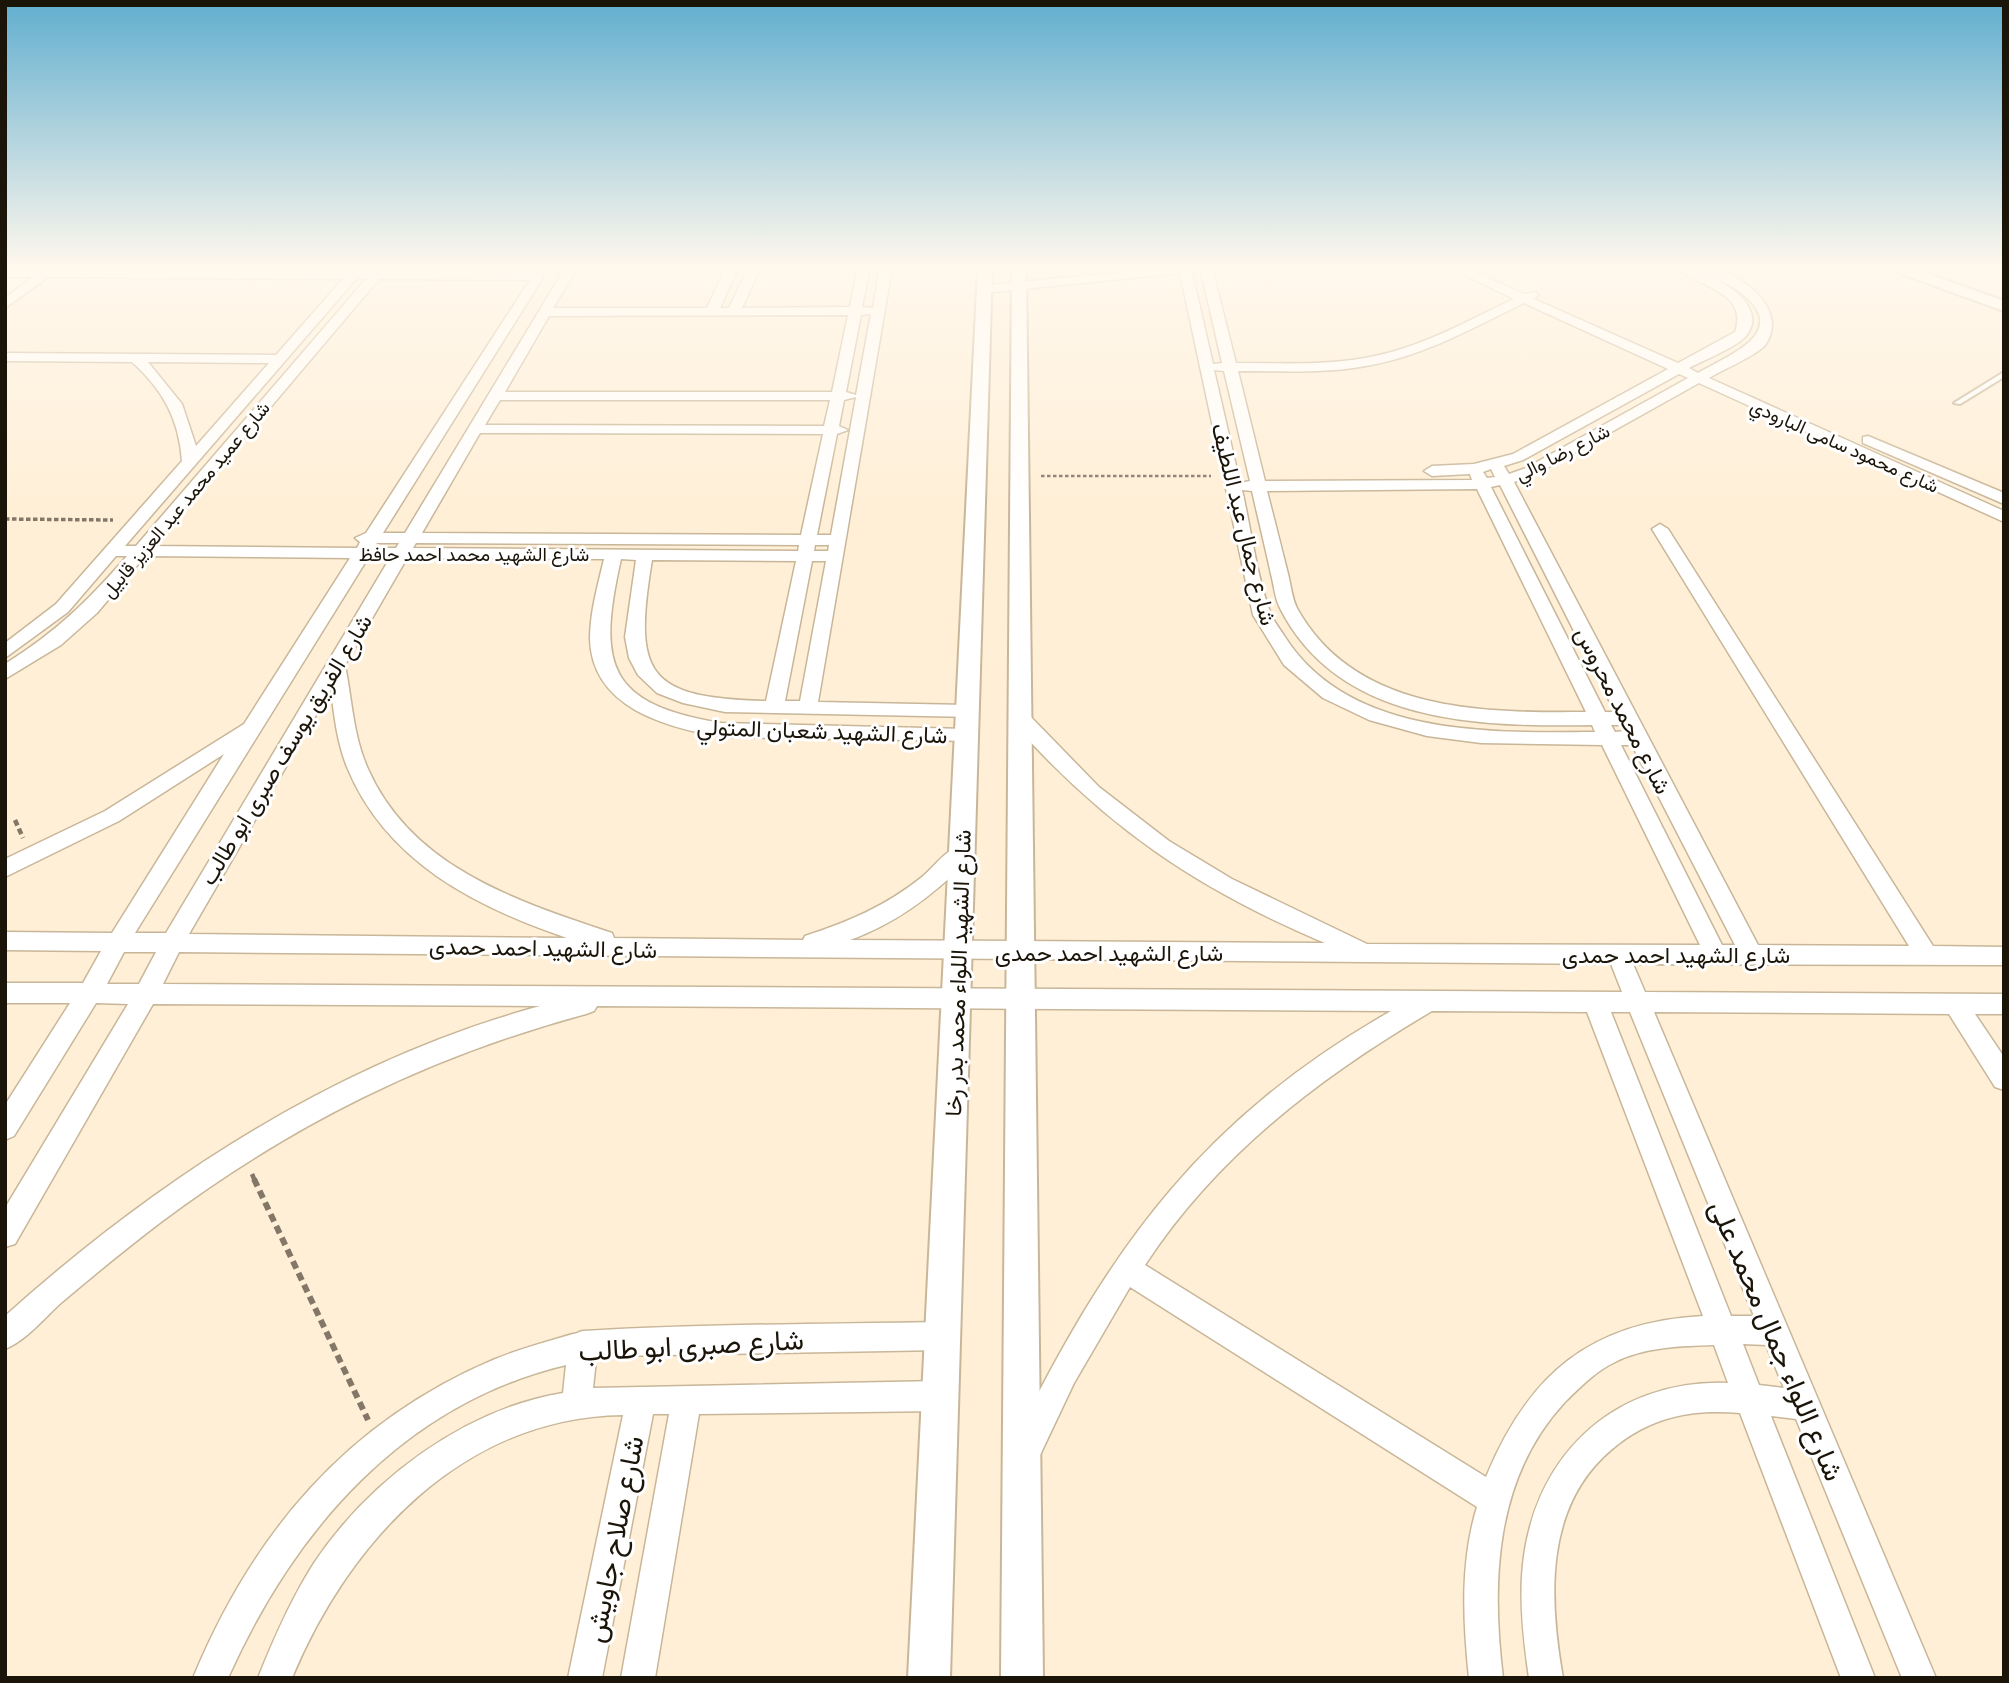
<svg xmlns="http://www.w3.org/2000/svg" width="2009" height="1683" viewBox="0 0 2009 1683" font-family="'Exo 2',Vazirmatn,sans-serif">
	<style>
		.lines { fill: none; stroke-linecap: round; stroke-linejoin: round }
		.service-casing { stroke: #c8b698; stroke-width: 4 }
		.minor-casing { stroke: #c8b698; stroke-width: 3 }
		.tertiary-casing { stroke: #c8b698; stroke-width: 4 }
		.path-far3 { stroke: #837767; stroke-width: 2.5; stroke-dasharray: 3.5 2.5; stroke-linecap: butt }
		.path-far2 { stroke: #837767; stroke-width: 3.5; stroke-dasharray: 4.5 2.5; stroke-linecap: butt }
		.path-far1 { stroke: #837767; stroke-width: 4.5; stroke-dasharray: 6 3.5; stroke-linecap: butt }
		.path { stroke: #837767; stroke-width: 6; stroke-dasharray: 8 5; stroke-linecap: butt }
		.service { fill: #fff; fill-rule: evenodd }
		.minor { fill: #fff; fill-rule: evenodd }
		.tertiary { fill: #fff; fill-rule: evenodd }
		.labels { text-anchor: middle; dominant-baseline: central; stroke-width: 6; stroke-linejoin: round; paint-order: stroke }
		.far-street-label { font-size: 19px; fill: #1b1409; stroke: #fff }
		.street-label { font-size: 23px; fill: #1b1409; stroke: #fff }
		.near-street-label { font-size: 28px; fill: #1b1409; stroke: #fff }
	</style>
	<rect width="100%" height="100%" fill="#ffefd7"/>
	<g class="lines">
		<defs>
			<polygon id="service" points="2004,372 2004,377 1960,404 1954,403"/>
			<g id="minor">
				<path d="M49 268 349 271 353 268H363L362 271H373L376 268H388L385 272H534L537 268H549L383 533H405L565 268H577L553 308H707L726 268H738L720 308H729L748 268H760L742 308 850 307 858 268H870L862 307 873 308 880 268H892L818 702 967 705 976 712 974 717 725 712 683 703 657 693 638 675 629 658 625 637 636 560 621 559C597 665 607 704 721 723L966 729 973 731 976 736 973 741 721 737C666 727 592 708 590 639 590 612 598 585 604 559L407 558 345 665C352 699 353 736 368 769 412 868 517 901 612 933L614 938 803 940 805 936C848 922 886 906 922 877 935 867 951 841 969 847L973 853 969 859C935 894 897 923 850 940L1325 943C1197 889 1106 827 1013 723L1010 718 1013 713H1027L1099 787 1169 841 1232 879 1367 944 1700 945 1602 745 1481 743 1427 736 1369 720 1323 698 1284 665 1253 615 1180 273 984 293 980 292V286L1165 268H1212L1236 363C1282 363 1330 366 1375 356 1424 346 1469 320 1514 299L1451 268H1466L1524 294 1536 292 1538 295 1534 299 1678 363 1735 332C1749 291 1698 287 1676 268 1702 266 1774 302 1746 336 1737 347 1702 361 1689 368L1698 373C1732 353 1795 331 1736 289 1724 281 1708 277 1698 268 1731 265 1791 305 1766 344 1758 355 1722 370 1709 378L2004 511V522L1699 383 1536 474 1514 482 1758 945 1909 946 1652 529 1660 524 1668 529 1933 946 2004 947V965L1633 964 1645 992 2004 994V1014H1975L2004 1057V1090L1995 1087 1949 1014 1654 1012 1936 1678H1902L1796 1419 1771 1416 1875 1678H1841L1740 1413C1690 1409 1650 1417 1611 1450 1544 1507 1549 1599 1563 1678H1529C1524 1644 1520 1610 1522 1576 1529 1460 1611 1379 1728 1383L1714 1345C1682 1346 1644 1347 1615 1362 1596 1371 1580 1387 1565 1402 1495 1477 1491 1581 1503 1678H1469C1463 1621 1460 1562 1477 1507L1130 1287 1074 1383 1040 1455 1029 1459 1018 1455 1014 1444 1018 1433C1112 1244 1204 1118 1391 1011L597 1006 594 1011 586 1014C427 1057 292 1124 161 1222 127 1248 94 1275 62 1302 44 1318 27 1340 5 1349V1316C160 1177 339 1061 540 1006L153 1004 15 1244 5 1247V1208L128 1004 96 1003 14 1136 5 1140V1105L70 1003H5V983H83L101 951 5 950V932L112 933 224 754 119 821 5 877V859L105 811 244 724 350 558 145 556 97 613 61 645 5 679V664C56 632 88 601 127 556H116L68 612 5 658V643L56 604 182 461C179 419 163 390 132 362L5 361V353L276 355 343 279 48 277 5 308V298L33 277H5V269ZM1201 271 1222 363 1213 364 1192 272ZM356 279H366L136 546H125ZM379 279 530 280 366 533 355 538 360 542 357 548 153 546ZM1524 303 1668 369 1513 454 1474 464 1432 466 1424 471 1432 476 1470 474 1472 480 1265 481 1238 371C1282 371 1327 374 1371 365 1426 355 1474 327 1524 303ZM871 314 856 395 846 392 861 315ZM848 315 832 392H505L549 316ZM148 362 269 363 196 446 182 404ZM1214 370 1224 371 1250 481 1240 483ZM1679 374 1688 378 1526 468 1509 474 1504 466 1523 460ZM856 397 831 535H817L837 434 848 430 839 426 844 400ZM500 400H830L824 426 485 425ZM480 433 823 434 801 535 422 533ZM1491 469 1495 477 1487 478 1483 472ZM1500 485 1615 712H1605L1491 487ZM1477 489 1586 712C1482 713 1356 712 1298 610 1292 600 1291 585 1288 574 1281 546 1274 518 1267 491ZM1242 490 1252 491C1258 518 1265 546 1271 574 1274 585 1275 600 1281 610 1340 724 1479 727 1592 725L1595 732C1490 733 1349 737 1285 637 1280 629 1274 622 1271 614 1257 579 1251 528 1242 490ZM377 543H399L396 548H374ZM416 543 799 545 798 551 413 548ZM815 545H829L828 551H814ZM368 558H390L166 933H135ZM652 560 796 561 766 701C646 698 633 674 652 560ZM812 561H826L800 701H785ZM331 689C334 715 337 742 347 767 386 862 476 907 567 938L189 934ZM1611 725H1622L1625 731 1615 732ZM1621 745H1632L1735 945H1722ZM124 952H156L139 984H107ZM179 952 1611 964 1622 992 163 984ZM1432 1011 1587 1012 1703 1316C1590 1322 1528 1375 1486 1477L1145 1265C1217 1155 1320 1077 1432 1011ZM1611 1012H1630L1754 1316H1731ZM1743 1344 1766 1345 1784 1388 1759 1385Z"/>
				<polygon points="1868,436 2004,493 2004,504 1863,443 1863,437"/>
				<path d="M942 1322 952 1326 956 1336 952 1346 942 1350 615 1356 596 1360 593 1388 940 1381 951 1385 955 1396 951 1407 940 1411 699 1414 655 1678H621L669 1414H653L602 1678H568L623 1415C464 1417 349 1540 292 1678H258C274 1638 291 1599 314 1563 369 1481 464 1409 563 1393L566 1365C403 1404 294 1530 228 1678H193C253 1533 347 1422 493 1360 519 1349 546 1342 573 1334 577 1334 580 1331 583 1331 701 1324 823 1324 942 1322Z"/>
			</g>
			<g id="tertiary">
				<polygon points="978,268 992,268 950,1678 908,1678"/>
				<polygon points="1012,268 1026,268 1043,1678 1001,1678"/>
				<polygon points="1892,268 1912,268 2004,301 2004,311 1894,271"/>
			</g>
		</defs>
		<use href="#service" class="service-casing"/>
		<use href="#minor" class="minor-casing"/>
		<use href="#tertiary" class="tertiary-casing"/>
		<polyline class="path-far3" points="1041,476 1211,476"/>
		<polyline class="path-far2" points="5,519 113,520"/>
		<g class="path-far1">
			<polyline points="15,820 23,838"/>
			<polyline points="252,1174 255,1181"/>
		</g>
		<polyline class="path" points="254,1179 368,1420"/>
		<use href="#service" class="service"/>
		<use href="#minor" class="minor"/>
		<use href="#tertiary" class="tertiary"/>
	</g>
	<linearGradient id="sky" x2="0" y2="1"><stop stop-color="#61aecf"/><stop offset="0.53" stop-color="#fff8ed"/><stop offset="1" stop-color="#fff8ed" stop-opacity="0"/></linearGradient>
	<rect width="2009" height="503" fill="url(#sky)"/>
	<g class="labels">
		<g class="far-street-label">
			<text transform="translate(1845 445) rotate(24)">شارع محمود سامى البارودي</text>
			<text transform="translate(1562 452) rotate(-27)">شارع رضا والي</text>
			<text transform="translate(185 499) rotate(-50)">شارع عميد محمد عبد العزيز قابيل</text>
			<text x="474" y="553">شارع الشهيد محمد احمد حافظ</text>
		</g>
		<g class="street-label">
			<text transform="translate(1245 524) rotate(76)">شارع جمال عبد اللطيف</text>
			<text transform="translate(1624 710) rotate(63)">شارع محمد محروس</text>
			<text transform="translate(822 730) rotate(2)">شارع الشهيد شعبان المتولي</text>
			<text transform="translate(285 749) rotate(-59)">شارع الفريق يوسف صبرى ابو طالب</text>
			<text transform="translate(543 947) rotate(1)">شارع الشهيد احمد حمدى</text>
			<text x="1109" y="952">شارع الشهيد احمد حمدى</text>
			<text x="1676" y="954">شارع الشهيد احمد حمدى</text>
			<text transform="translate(957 973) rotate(-88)">شارع الشهيد اللواء محمد بدر رخا</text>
		</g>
		<g class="near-street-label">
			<text transform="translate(1778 1340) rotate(67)">شارع اللواء جمال محمد على</text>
			<text transform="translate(691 1344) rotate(-3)">شارع صبرى ابو طالب</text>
			<text transform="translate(613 1539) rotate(-79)">شارع صلاح جاويش</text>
		</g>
	</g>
	<rect width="2009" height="1683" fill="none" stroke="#1b1409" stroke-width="14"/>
</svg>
